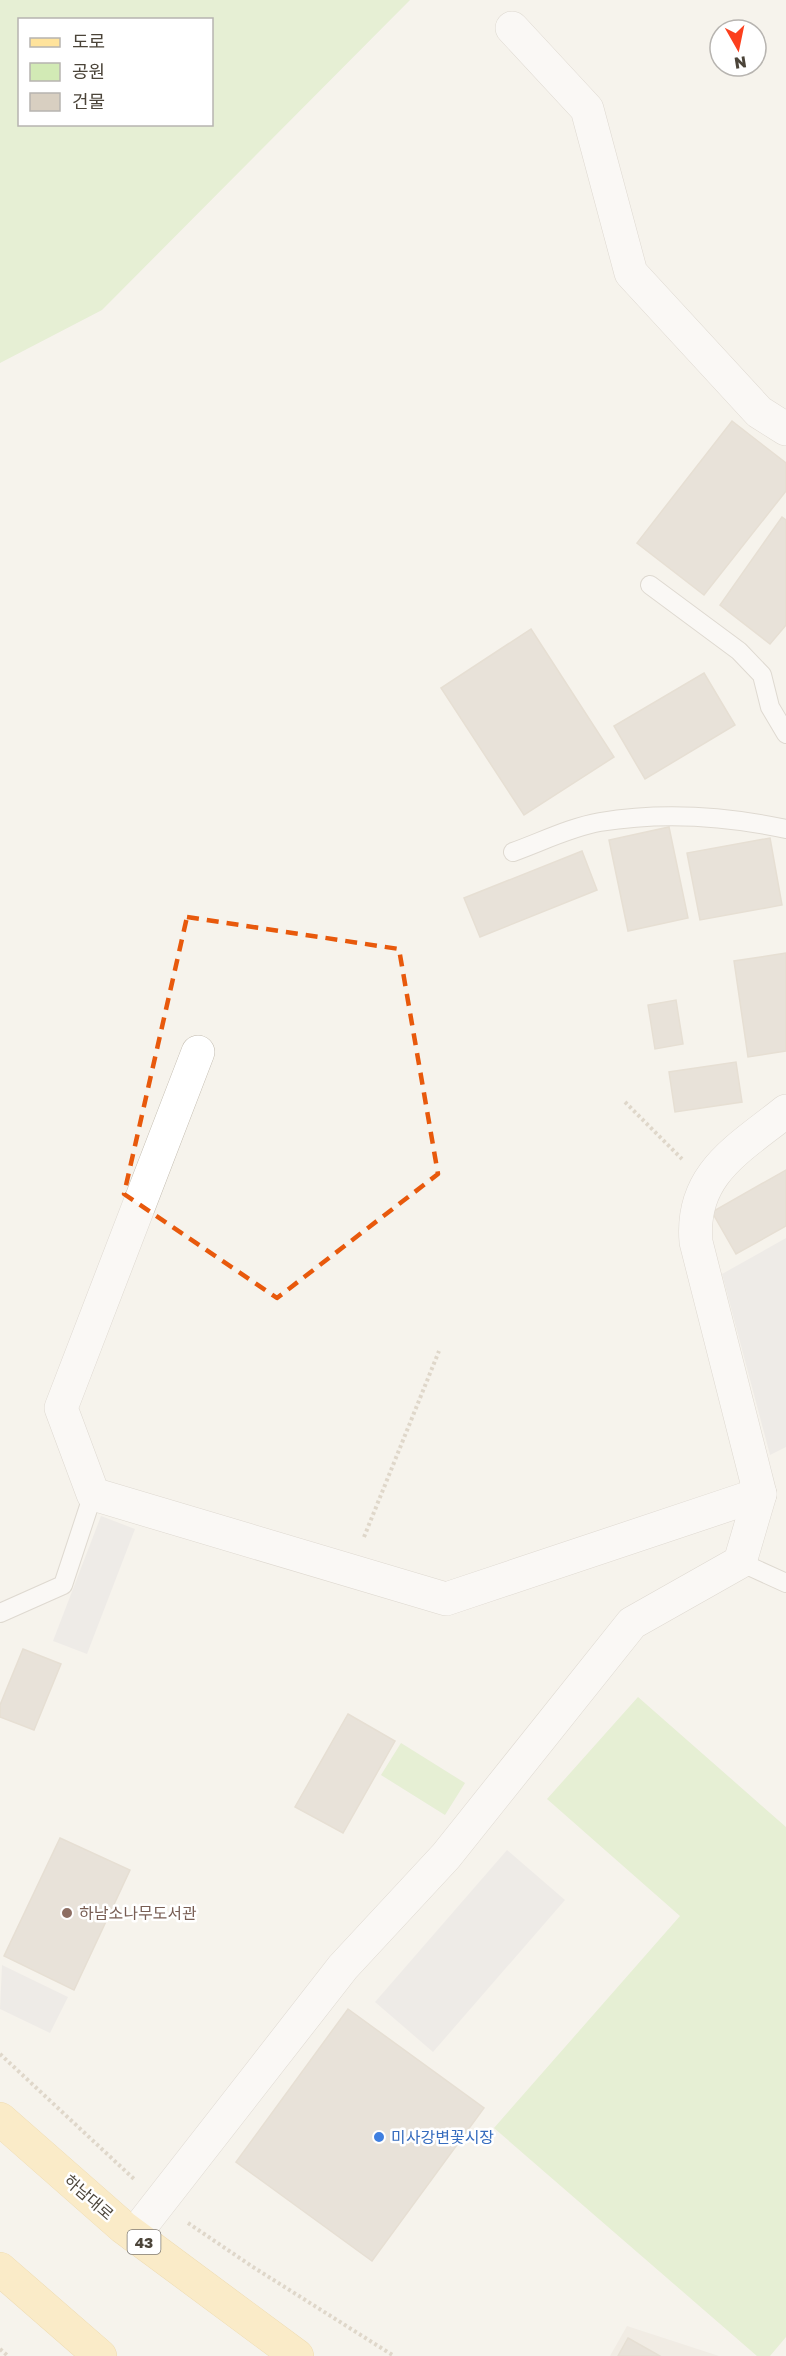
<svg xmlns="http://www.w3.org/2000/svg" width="786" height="2356" viewBox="0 0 786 2356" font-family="'Golos Text','Noto Sans KR',sans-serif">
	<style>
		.residential { fill: #eae5da }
		.green { fill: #d2eab5; fill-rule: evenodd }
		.parking { fill: #e5e3e0 }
		.building { fill: #d8cfc1; stroke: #d3c7b4; stroke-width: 1.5 }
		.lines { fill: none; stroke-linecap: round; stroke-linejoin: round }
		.lane-casing { stroke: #c2bbae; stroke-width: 20 }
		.street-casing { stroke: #c2bbae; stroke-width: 34 }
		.primary-casing { stroke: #e6c16a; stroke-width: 34 }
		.path { stroke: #c4b79f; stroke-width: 4; stroke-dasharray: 3 3; stroke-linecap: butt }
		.lane { stroke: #fff; stroke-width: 18 }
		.street { stroke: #fff; stroke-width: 33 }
		.primary { stroke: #ffe39c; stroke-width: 33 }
		.marked { fill: none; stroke: #e8590c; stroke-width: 4.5; stroke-dasharray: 12 8; stroke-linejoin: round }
		.education-dot { fill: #8d6e63; stroke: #fff; stroke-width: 2 }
		.shop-dot { fill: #3f7fe0; stroke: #fff; stroke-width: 2 }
		.labels { text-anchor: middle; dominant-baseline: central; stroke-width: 5; stroke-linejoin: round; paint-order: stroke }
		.shield { fill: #fff; stroke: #817c74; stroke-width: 1.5 }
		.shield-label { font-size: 15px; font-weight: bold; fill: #4b4439 }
		.education-label { font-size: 16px; fill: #785e54; stroke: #fff; text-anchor: start }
		.shop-label { font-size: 16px; fill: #366cbe; stroke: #fff; text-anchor: start }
		.street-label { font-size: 16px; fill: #4b4439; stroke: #fff }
	</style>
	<rect width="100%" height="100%" fill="#f6f3ec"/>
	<polygon class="residential" points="627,2326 719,2356 610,2356"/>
	<g class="green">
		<path d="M0 0H410L102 310 0 363ZM20 20H212V124H20Z"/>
		<polygon points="638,1697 786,1827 786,2337 770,2356 757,2356 494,2128 680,1916 547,1799"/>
		<polygon points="401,1743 465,1783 445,1815 381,1775"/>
	</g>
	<g class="parking">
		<polygon points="786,1238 786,1447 770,1455 722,1274"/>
		<polygon points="101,1516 135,1529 87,1654 53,1641"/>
		<polygon points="507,1850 565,1900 433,2052 375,2002"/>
		<polygon points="2,1965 68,1997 50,2033 0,2009"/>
	</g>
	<g class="building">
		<polygon points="732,421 786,463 786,491 704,595 637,543"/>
		<polygon points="782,517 786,520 786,625 770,644 720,605"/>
		<polygon points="531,629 614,757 524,815 441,688"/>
		<polygon points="704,673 735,725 645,779 614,726"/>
		<polygon points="669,827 688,918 628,931 609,840"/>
		<polygon points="770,838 782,905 700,920 687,853"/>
		<polygon points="582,851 597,890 480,937 464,898"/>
		<polygon points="786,953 786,1051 748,1057 734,961"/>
		<polygon points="676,1000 683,1044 655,1049 648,1005"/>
		<polygon points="736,1062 742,1102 675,1112 669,1072"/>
		<polygon points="786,1170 786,1226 736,1254 712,1212"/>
		<polygon points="23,1649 61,1664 34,1730 0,1717 0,1705"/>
		<polygon points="348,1714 395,1741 343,1833 295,1807"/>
		<polygon points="60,1838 130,1870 74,1990 4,1956"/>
		<polygon points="348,2009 484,2108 372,2261 236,2162"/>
		<polygon points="628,2338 660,2356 618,2356"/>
	</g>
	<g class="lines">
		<defs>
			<g id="lane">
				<polyline points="650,585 739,651 762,675 770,707 786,734"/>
				<path d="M513 852C541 842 571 827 600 822 661 812 726 816 786 829"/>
				<polyline points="740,1562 786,1583"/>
				<polyline points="0,1613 63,1585 93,1494"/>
			</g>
			<g id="street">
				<polyline points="512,28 587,109 631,273 759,412 786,429"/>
				<polyline points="198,1052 61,1408 93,1494 446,1599 760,1494"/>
				<path d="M134 2235 343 1967 446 1856 632 1623 740 1562 760 1494 696 1242C690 1174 739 1149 786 1111"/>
			</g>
			<g id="primary">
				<polyline points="0,2119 123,2227 297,2356"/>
				<polyline points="0,2269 100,2356"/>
			</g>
		</defs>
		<use href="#lane" class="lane-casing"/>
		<use href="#street" class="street-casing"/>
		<use href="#primary" class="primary-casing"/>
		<g class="path">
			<polyline points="625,1102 682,1159"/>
			<polyline points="364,1537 439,1351"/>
			<polyline points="0,2054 134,2179"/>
			<polyline points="188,2223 253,2267 394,2356"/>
			<polyline points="0,2349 8,2356"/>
		</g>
		<use href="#lane" class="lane"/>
		<use href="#street" class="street"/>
		<use href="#primary" class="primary"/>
	</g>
	<path d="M0 0H786V2356H0ZM187 917 399 949 438 1174 277 1298 124 1194Z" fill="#f6f3ec" fill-opacity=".55" fill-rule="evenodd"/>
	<path class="marked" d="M187 917 399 949 438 1174 277 1298 124 1194Z"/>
	<circle class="education-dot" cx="67" cy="1913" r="6"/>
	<circle class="shop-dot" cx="379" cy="2137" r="6"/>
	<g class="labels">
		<rect class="shield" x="127.5" y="2230" width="33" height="24" rx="4.5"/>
		<g class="shield-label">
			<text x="144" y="2242">43</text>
		</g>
		<g class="education-label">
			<text x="79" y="1913">하남소나무도서관</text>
		</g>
		<g class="shop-label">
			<text x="391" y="2137">미사강변꽃시장</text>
		</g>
		<g class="street-label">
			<text transform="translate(89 2197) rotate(41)">하남대로</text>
		</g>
	</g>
	<rect x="18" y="18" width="195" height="108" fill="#ffffff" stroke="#b7b4b0" stroke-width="1.5"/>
	<rect x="30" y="38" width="30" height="9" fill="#ffe39c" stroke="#b7b4b0" stroke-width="1.5"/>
	<text x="72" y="48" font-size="18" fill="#4b4439">도로</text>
	<rect x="30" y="63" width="30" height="18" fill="#d2eab5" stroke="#b7b4b0" stroke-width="1.5"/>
	<text x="72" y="78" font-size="18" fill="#4b4439">공원</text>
	<rect x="30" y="93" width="30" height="18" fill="#d8cfc1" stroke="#b7b4b0" stroke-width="1.5"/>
	<text x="72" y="108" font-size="18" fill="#4b4439">건물</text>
	<g transform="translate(738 48) rotate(171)"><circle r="28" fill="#ffffff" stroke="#b7b4b0" stroke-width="1.5"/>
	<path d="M0-4.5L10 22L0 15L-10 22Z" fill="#fc3f1d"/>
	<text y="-9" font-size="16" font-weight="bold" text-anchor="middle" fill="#4b4439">N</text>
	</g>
</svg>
